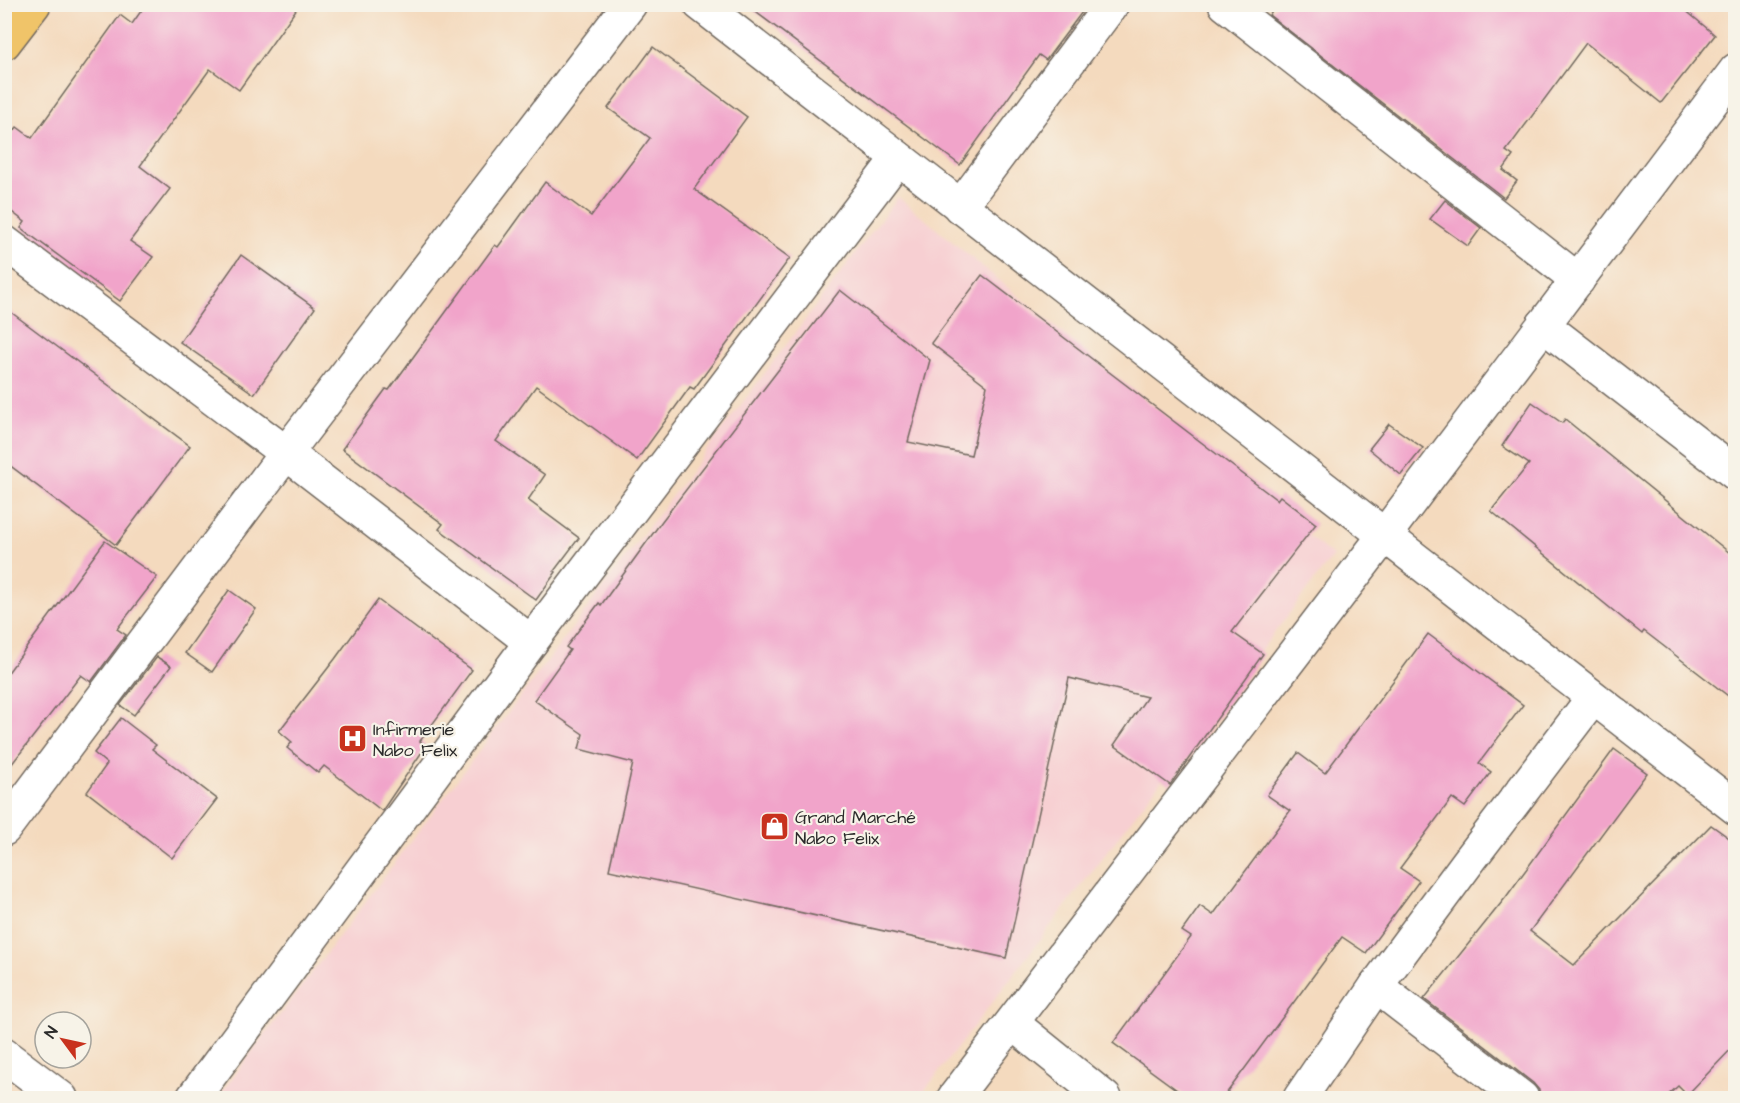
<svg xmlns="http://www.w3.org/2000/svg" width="1740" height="1103" viewBox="0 0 1740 1103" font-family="'Architects Daughter',sans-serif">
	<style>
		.built { fill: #f7cfd2 }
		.building { fill: #f1a4ca }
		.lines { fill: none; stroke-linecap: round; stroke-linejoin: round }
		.minor-casing { stroke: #71685e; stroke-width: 36 }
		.tertiary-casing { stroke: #71685e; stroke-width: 36 }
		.primary-casing { stroke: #71685e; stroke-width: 36 }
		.minor { stroke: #fff; stroke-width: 33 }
		.tertiary { stroke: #fff; stroke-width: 33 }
		.primary { stroke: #f0c469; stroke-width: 33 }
		.labels { text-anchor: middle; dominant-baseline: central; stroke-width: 4.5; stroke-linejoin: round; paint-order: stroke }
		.poi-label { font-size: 18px; fill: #2b2b2b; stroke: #f7f3e8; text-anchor: start }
	</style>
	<rect width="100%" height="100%" fill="#f7f3e8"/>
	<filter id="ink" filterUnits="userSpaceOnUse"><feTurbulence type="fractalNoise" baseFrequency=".0167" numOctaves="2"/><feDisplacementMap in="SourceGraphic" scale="12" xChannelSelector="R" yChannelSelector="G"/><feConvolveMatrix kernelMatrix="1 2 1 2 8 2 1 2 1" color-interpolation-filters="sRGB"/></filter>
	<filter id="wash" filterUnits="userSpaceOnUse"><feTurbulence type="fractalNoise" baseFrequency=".008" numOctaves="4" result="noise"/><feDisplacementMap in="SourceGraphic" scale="24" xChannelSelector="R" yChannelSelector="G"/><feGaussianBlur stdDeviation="1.35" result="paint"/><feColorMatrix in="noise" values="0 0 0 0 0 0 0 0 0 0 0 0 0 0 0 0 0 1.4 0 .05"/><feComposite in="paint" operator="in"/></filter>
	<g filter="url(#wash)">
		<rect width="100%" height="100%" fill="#f4dabe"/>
		<polygon class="built" points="898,197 1333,556 919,1098 217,1098"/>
		<g id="blocks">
			<g class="building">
				<polygon points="146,4 300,4 239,90 210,69 140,166 170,189 130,241 153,257 120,301 21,228 25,222 4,206 4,144 17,127 32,138 120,15 132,24"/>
				<polygon points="745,4 1088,4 1046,60 1039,55 960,165"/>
				<polygon points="1277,4 1678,4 1715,35 1661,103 1586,43 1506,151 1513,156 1503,170 1517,181 1504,198 1269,15"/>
				<polygon points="653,47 747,117 694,189 790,258 694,389 690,387 637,460 536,386 496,441 545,475 528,500 579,538 554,571 556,572 536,600 439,529 443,524 342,449 386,389 389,390 495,245 498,247 545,182 591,216 650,138 608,108"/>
				<polygon points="1445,200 1481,228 1468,246 1430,219"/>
				<polygon points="241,255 315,308 254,394 180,342"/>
				<polygon points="982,275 1277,500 1280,496 1316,524 1232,632 1263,654 1170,785 1114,745 1147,697 1069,678 1006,958 609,870 633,763 579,749 583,734 534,700 570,650 566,647 599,603 601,605 662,521 840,290 930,360 908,442 971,455 987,386 931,343"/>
				<polygon points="4,307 190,446 116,545 4,461"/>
				<polygon points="1532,402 1562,423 1565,419 1736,558 1736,702 1644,631 1642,634 1491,511 1529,464 1502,446"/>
				<polygon points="1389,424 1423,448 1401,475 1369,449"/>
				<polygon points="105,541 157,577 117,629 126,635 91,682 81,675 4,774 4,678"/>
				<polygon points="229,590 256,609 212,672 185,653"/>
				<polygon points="378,600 472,670 420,741 426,746 382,811 324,766 318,773 287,748 292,742 279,731 335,659"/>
				<polygon points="1428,634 1523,705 1479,763 1491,772 1465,807 1452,798 1400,868 1419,881 1366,953 1342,937 1223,1098 1188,1098 1113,1043 1191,937 1182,931 1200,906 1213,915 1290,811 1267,795 1298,753 1325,773"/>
				<polygon points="157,657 171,666 134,715 120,705"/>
				<polygon points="121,718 156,745 152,749 217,799 172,858 87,792 107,764 94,753"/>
				<polygon points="1614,749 1647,773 1530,931 1574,965 1711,825 1736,843 1736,1044 1687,1095 1678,1086 1665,1098 1540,1098 1539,1090 1533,1083 1424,999 1506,897"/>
			</g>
		</g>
	</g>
	<g filter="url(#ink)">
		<use href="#blocks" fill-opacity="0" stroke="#71685e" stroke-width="1.5"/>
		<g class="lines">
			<defs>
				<g id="minor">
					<polyline points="1225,4 1578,280"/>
					<polyline points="960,207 1112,4"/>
					<polyline points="4,242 286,453 531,642"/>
					<polyline points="1543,325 1736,474"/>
					<polyline points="4,829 286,453 630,4"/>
					<polyline points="1376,986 1522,1098"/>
					<polyline points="1012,1023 1105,1098"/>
					<polyline points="4,1055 61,1098"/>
					<polyline points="193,1098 531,642 898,158"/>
					<polyline points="954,1098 1384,536 1736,70"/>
					<polyline points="1300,1098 1376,986 1468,862 1593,698"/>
				</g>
				<polyline id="tertiary" points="700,4 1736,808"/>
				<polyline id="primary" points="4,43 34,4"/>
			</defs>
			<use href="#minor" class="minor-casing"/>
			<use href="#tertiary" class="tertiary-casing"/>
			<use href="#primary" class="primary-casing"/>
			<use href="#minor" class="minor"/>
			<use href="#tertiary" class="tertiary"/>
			<use href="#primary" class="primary"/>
		</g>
	</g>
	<defs>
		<symbol id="hospital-square" viewBox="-11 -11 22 22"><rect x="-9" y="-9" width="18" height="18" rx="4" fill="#c8321e" stroke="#f7f3e8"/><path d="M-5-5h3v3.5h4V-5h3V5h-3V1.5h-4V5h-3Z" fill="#fff"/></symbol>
		<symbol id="shop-square" viewBox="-11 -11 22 22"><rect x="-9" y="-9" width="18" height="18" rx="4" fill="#c8321e" stroke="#f7f3e8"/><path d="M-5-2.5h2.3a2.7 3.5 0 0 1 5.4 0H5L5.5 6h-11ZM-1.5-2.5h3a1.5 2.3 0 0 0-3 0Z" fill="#fff"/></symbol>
	</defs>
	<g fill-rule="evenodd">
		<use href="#hospital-square" x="336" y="722" width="33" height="33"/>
		<use href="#shop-square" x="758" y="810" width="33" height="33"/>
	</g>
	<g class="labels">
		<g class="poi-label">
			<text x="373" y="729">Infirmerie<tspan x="373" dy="21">Nabo Felix</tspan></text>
			<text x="795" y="817">Grand Marché<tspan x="795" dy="21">Nabo Felix</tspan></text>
		</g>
	</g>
	<rect width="1740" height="1103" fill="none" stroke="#f7f3e8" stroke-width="24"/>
	<g transform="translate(63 1040) rotate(303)"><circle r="28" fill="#f7f3e8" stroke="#a5a39c" stroke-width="1.5"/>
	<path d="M0-4.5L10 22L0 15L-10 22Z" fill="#c8321e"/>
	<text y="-9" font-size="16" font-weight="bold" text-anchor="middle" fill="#2b2b2b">N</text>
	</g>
</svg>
